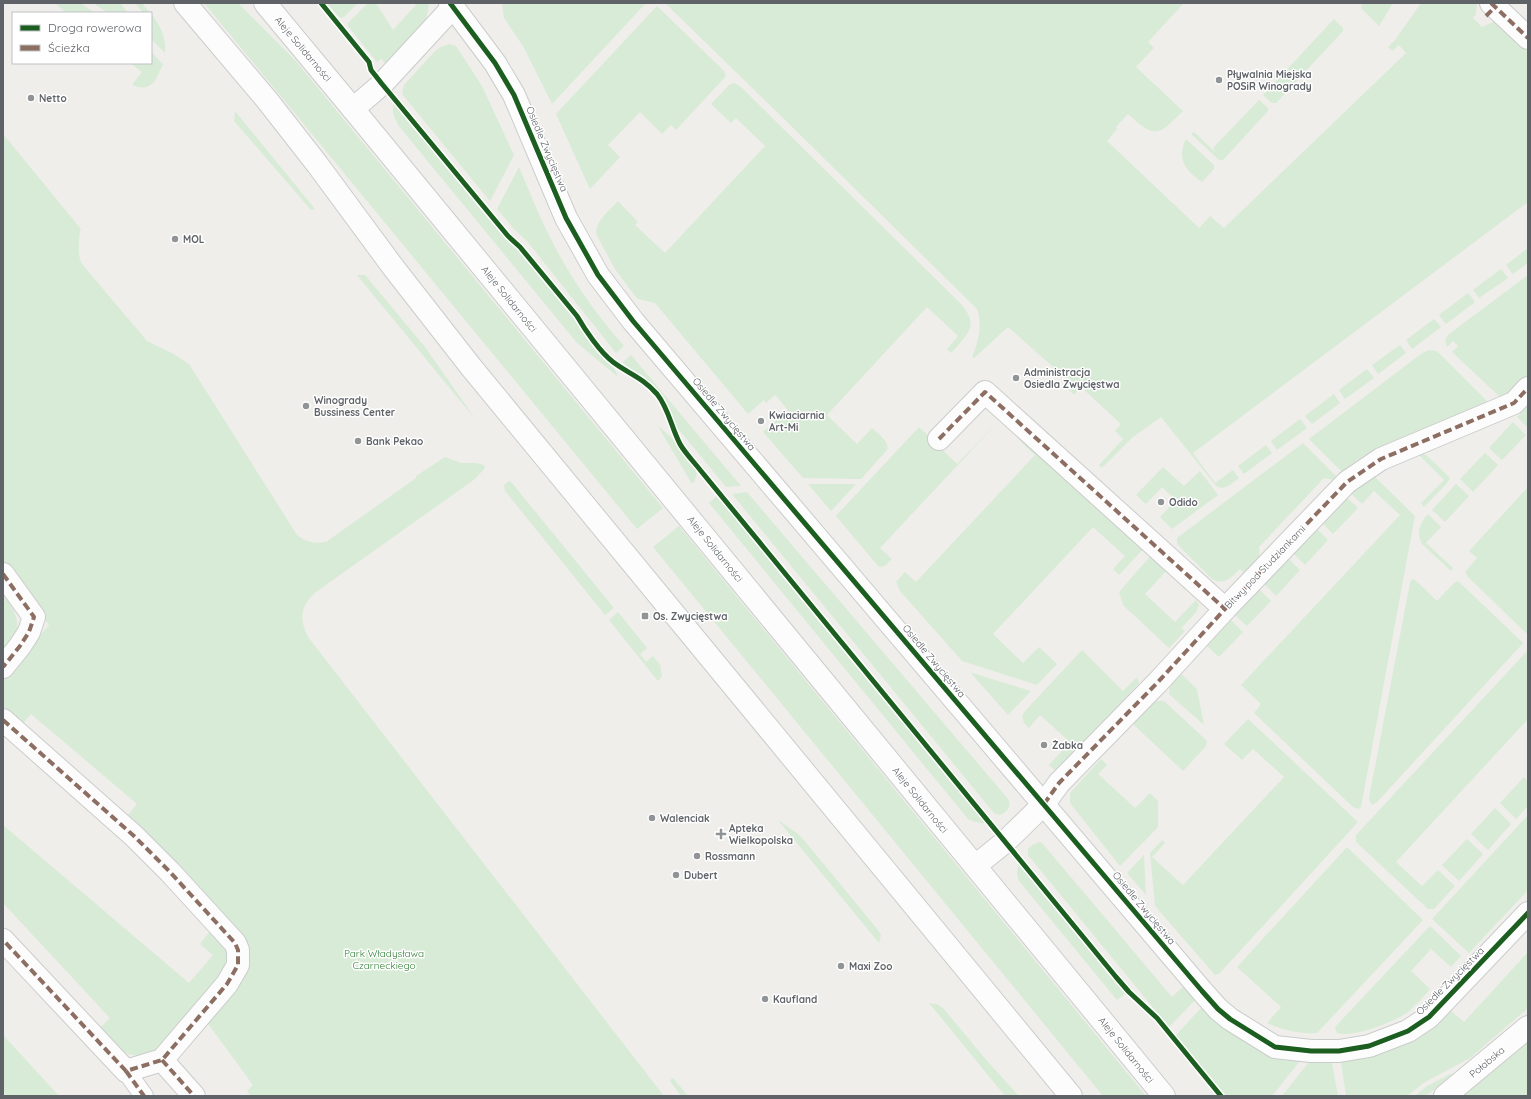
<svg xmlns="http://www.w3.org/2000/svg" width="1531" height="1099" viewBox="0 0 1531 1099" font-family="Quicksand,sans-serif">
	<style>
		.green { fill: #d8ebd6 }
		.lines { fill: none; stroke-linecap: round; stroke-linejoin: round }
		.pedestrian-casing { stroke: #cbcccc; stroke-width: 20 }
		.minor-casing { stroke: #cbcccc; stroke-width: 24 }
		.tertiary-casing { stroke: #cbcccc; stroke-width: 24 }
		.pedestrian { stroke: #fdfcfc; stroke-width: 18 }
		.minor { stroke: #fdfcfc; stroke-width: 22 }
		.tertiary { stroke: #fdfcfc; stroke-width: 22 }
		.quiet { stroke: #8d6e63; stroke-width: 4; stroke-dasharray: 8 4; stroke-linecap: butt }
		.cycleway-casing { stroke: #fff; stroke-width: 8 }
		.cycleway { stroke: #1b5e20; stroke-width: 5 }
		.poi-dot { fill: #919496; stroke: #fff; stroke-width: 1.5 }
		.labels { text-anchor: middle; dominant-baseline: central; stroke-width: 3; stroke-linejoin: round; paint-order: stroke }
		.street-label { font-size: 10px; fill: #5f6368; stroke: #fff }
		.poi-label { font-size: 10px; font-weight: bold; fill: #5f6368; stroke: #fff; text-anchor: start }
		.park-label { font-size: 10px; fill: #348238; stroke: #fff }
	</style>
	<rect width="100%" height="100%" fill="#efeeea"/>
	<g class="green">
		<polygon points="55,3 80,3 95,13 66,13"/>
		<polygon points="93,3 120,3 128,13 108,13"/>
		<polygon points="135,3 142,3 150,13 143,13"/>
		<polygon points="204,3 238,3 295,60 663,508 637,529"/>
		<polygon points="327,3 358,3 344,17 341,18 338,16"/>
		<polygon points="368,3 376,3 393,30 416,5 414,3 429,3 427,16 424,22 385,63 381,59 377,62 348,26 348,23"/>
		<polygon points="502,3 646,3 552,104 523,46 504,18"/>
		<path d="M665 3H1184L1148 42 1154 48 1136 67 1183 111C1158 136 1155 139 1128 114L1116 127 1117 129 1107 141 1199 228 1210 216 1224 228 1406 53 1399 45 1392 51 1388 47 1395 40 1421 3H1477L1476 14 1473 18 1482 27 1493 22 1500 23 1528 49V202L1193 453 1215 483 1233 470 1239 478C1231 484 1225 491 1216 486L1161 417 1133 437 1102 468 1099 465 1123 439 1115 431 1121 424 1081 387 1074 395 1066 387 1070 382 1008 327 974 358 972 357C978 343 983 324 977 309L780 115Z"/>
		<polygon points="1362,3 1393,3 1379,26 1361,8"/>
		<polygon points="657,6 724,71 726,76 676,130 671,125 662,134 640,112 608,145 620,157 590,189 556,114"/>
		<path d="M151 14C161 26 166 37 165 53L152 40Z"/>
		<polygon points="1334,19 1343,28 1343,31 1276,103 1272,103 1263,95"/>
		<polygon points="449,44 456,46 482,86 513,153 514,155 490,201 402,94 404,85 436,50 441,47"/>
		<path d="M151 52 163 64C156 80 152 93 132 85L142 72 130 63H151Z"/>
		<path d="M734 83 740 86 959 302C981 325 968 334 951 353L947 349 958 336 927 307 827 415 857 444 872 428C878 434 890 441 887 450L861 479 803 478 763 432 788 410 775 395 766 403 764 400 748 414 655 303 638 299 635 296 615 269 596 234C596 220 610 210 618 201L638 222 635 225 665 253 765 146 736 118 731 123 711 104 729 85Z"/>
		<polygon points="1259,100 1268,108 1268,111 1223,160 1219,160 1191,134 1194,132 1214,151 1215,150 1213,148"/>
		<path d="M393 102 504 237 518 249 576 321C583 334 594 346 603 357 610 365 615 367 618 377L577 343 398 125 393 114Z"/>
		<polygon points="235,111 315,209 313,210 311,210 234,121"/>
		<path d="M3 134 81 229 80 231C79 241 77 255 82 264L147 341 172 353 189 364 297 535C306 542 314 544 326 542L416 478V476L445 457 461 463H475L484 465 485 468 475 479 316 592C300 607 299 618 308 637L664 1096H251L247 1091 253 1085 206 1021 244 971 126 817 137 804 31 714 20 727 3 712V679L49 625 3 563Z"/>
		<path d="M1186 139 1214 165V169L1202 182C1186 171 1176 159 1186 139Z"/>
		<path d="M519 167C529 190 538 214 550 237 569 276 595 313 624 346L616 353 527 241 514 229 497 209Z"/>
		<polygon points="1528,248 1528,263 1513,274 1506,265"/>
		<polygon points="1501,269 1508,278 1479,298 1473,290"/>
		<polygon points="357,275 365,275 425,347 476,420"/>
		<polygon points="1528,275 1528,378 1510,394 1501,398 1452,352 1458,346 1453,341 1447,347 1445,340 1449,334"/>
		<polygon points="1468,293 1475,302 1446,324 1439,315"/>
		<polygon points="1434,319 1441,327 1412,349 1406,340"/>
		<polygon points="1400,345 1406,353 1378,374 1372,365"/>
		<polygon points="1429,350 1436,351 1439,353 1484,398 1488,404 1380,447 1357,460 1342,472 1309,439 1421,354"/>
		<polygon points="631,355 741,486 726,487 676,426 671,412 665,400 646,379 629,369 623,362"/>
		<polygon points="1367,369 1374,378 1345,399 1339,390"/>
		<polygon points="1334,394 1340,403 1312,424 1305,416"/>
		<polygon points="1528,406 1528,428 1517,417"/>
		<polygon points="1300,419 1307,428 1277,450 1271,441"/>
		<polygon points="999,421 880,548 892,559 885,566 879,567 836,516 919,427 957,464"/>
		<polygon points="1513,422 1526,435 1502,460 1489,448"/>
		<polygon points="658,426 674,440 678,447 697,471 695,481 692,484"/>
		<polygon points="1025,437 1147,545 1119,575 1113,569 1125,556 1093,527 993,634 1023,663 1039,647 1057,664 1037,685 962,661 900,591 896,582 905,572 916,582 1035,455 1020,441"/>
		<path d="M1303 443 1337 477 1334 480 1324 478 1259 547 1260 560 1246 575 1240 569C1232 577 1224 586 1212 579L1177 544V538Z"/>
		<polygon points="1266,445 1272,453 1244,474 1238,466"/>
		<polygon points="1485,453 1498,465 1473,492 1460,479"/>
		<polygon points="1423,454 1426,455 1450,478 1448,482 1424,507 1421,503 1444,480 1419,455"/>
		<polygon points="1163,467 1184,486 1200,471 1218,495 1172,529 1160,517 1176,500 1162,487 1146,504 1136,495"/>
		<polygon points="1374,476 1415,516 1361,807 1358,809 1353,807 1254,713 1261,704 1241,685 1400,515 1374,491 1362,504 1349,492"/>
		<polygon points="509,481 512,483 614,608 605,615 505,491 504,485"/>
		<polygon points="808,484 856,484 831,511"/>
		<polygon points="1456,484 1469,496 1445,522 1432,510"/>
		<polygon points="1528,487 1528,635 1468,577 1465,572 1477,558 1469,551"/>
		<path d="M747 492 1009 800C1011 808 1006 812 1000 815L994 813 732 494Z"/>
		<polygon points="717,496 987,824 975,822 968,819 709,503"/>
		<polygon points="1345,496 1358,508 1333,534 1321,522"/>
		<path d="M1428 514 1441 527 1426 543 1453 568 1451 571 1422 544C1416 533 1420 522 1428 514Z"/>
		<polygon points="679,526 1146,1096 1103,1096 653,547"/>
		<polygon points="1316,528 1328,540 1305,565 1293,553"/>
		<polygon points="1154,552 1170,567 1145,594 1175,622 1196,600 1199,605 1196,612 1181,628 1185,631 1169,648 1123,605 1119,592"/>
		<polygon points="1288,558 1300,570 1276,596 1264,584"/>
		<polygon points="1412,579 1415,580 1437,601 1455,582 1458,581 1523,643 1378,801 1372,805 1369,798 1410,583"/>
		<polygon points="1259,589 1271,601 1247,626 1235,615"/>
		<path d="M3 593C10 603 20 618 17 631 15 638 7 646 3 652Z"/>
		<polygon points="618,612 647,648 640,654 646,662 653,656 660,665 662,676 658,681 609,620"/>
		<polygon points="1231,620 1243,632 1219,657 1206,645"/>
		<polygon points="1082,650 1123,691 1137,677 1139,683 1057,772 1049,765 1070,742 1040,715 1029,728 1024,723 1022,716 1026,710"/>
		<polygon points="1528,650 1528,719 1396,862 1422,886 1438,870 1455,886 1434,909 1428,909 1356,842 1356,835"/>
		<polygon points="970,672 969,672 1031,691 1008,715"/>
		<polygon points="1180,673 1197,689 1204,725 1169,694 1170,684"/>
		<polygon points="1154,701 1164,701 1207,741 1206,746 1183,771 1133,724"/>
		<polygon points="1248,719 1358,822 1219,974 1215,975 1155,906 1150,853 1162,840 1165,843 1152,857 1183,885 1284,777 1253,749 1242,760 1224,744"/>
		<polygon points="1101,759 1107,765 1098,774 1135,808 1150,793 1158,801 1158,827 1120,866 1070,803 1070,793"/>
		<polygon points="1524,777 1528,781 1528,806 1516,819 1500,803"/>
		<polygon points="1495,808 1511,824 1488,850 1471,834"/>
		<polygon points="1528,815 1528,890 1469,953 1432,919"/>
		<polygon points="778,820 797,833 803,839 878,930 881,935 879,943"/>
		<path d="M3 825 189 983 213 955 200 944 211 930C223 945 232 953 227 974L160 1048C131 1065 117 1050 99 1029L110 1018 3 903Z"/>
		<polygon points="1467,839 1483,854 1459,881 1442,865"/>
		<polygon points="1039,842 1042,843 1172,997 1183,987 1195,1000 1169,1027 1028,855 1028,849 1032,845"/>
		<path d="M1347 847 1423 920 1317 1033C1299 1034 1283 1030 1267 1023L1281 1007 1237 967Z"/>
		<polygon points="1144,855 1146,895 1127,873"/>
		<polygon points="1018,862 1125,994 1117,1000 1019,881 1017,875"/>
		<path d="M1430 926 1461 956 1451 967 1431 949 1411 971 1430 989C1423 997 1416 1005 1408 1012 1394 1022 1354 1038 1337 1033L1335 1028 1336 1026Z"/>
		<polygon points="1528,952 1528,1008 1470,1058 1425,1082 1407,1096 1346,1096 1341,1062 1368,1057 1450,1010 1464,1022"/>
		<polygon points="929,1003 936,1004 943,1008 988,1062 1019,1096 1005,1096"/>
		<path d="M1201 1008C1229 1036 1261 1054 1300 1061L1272 1096H1225L1176 1035Z"/>
		<polygon points="3,1035 59,1096 7,1096 3,1092"/>
		<polygon points="1528,1042 1528,1096 1463,1096"/>
		<polygon points="1309,1062 1332,1063 1338,1096 1282,1096"/>
		<polygon points="1450,1074 1453,1074 1426,1096 1415,1096 1427,1086"/>
		<polygon points="672,1078 674,1079 688,1096 681,1096 670,1081"/>
	</g>
	<g class="lines">
		<defs>
			<polyline id="pedestrian" points="126,1071 144,1096"/>
			<g id="minor">
				<polyline points="450,3 495,63 514,95 566,218 598,275 633,321 1202,991 1218,1009 1230,1019 1275,1047 1311,1051 1339,1051 1369,1046 1408,1031 1429,1017 1528,913"/>
				<polyline points="1491,3 1528,38"/>
				<polyline points="353,109 382,84 453,7"/>
				<polyline points="939,439 985,392 1225,609"/>
				<polyline points="3,574 34,617 29,632 20,646 3,667"/>
				<polyline points="3,720 134,836 170,872 235,943 238,950 238,965 227,984 162,1060 126,1071 3,940"/>
				<polyline points="975,866 1005,842 1044,804 1059,783 1158,682 1225,609 1347,482 1381,459 1514,403 1528,388"/>
				<polyline points="162,1060 194,1096"/>
			</g>
			<g id="tertiary">
				<polyline points="185,3 267,100 317,164 393,267 471,367 1071,1096"/>
				<polyline points="265,3 353,109 1164,1096"/>
				<polyline points="1445,1096 1528,1027"/>
			</g>
		</defs>
		<use href="#pedestrian" class="pedestrian-casing"/>
		<use href="#minor" class="minor-casing"/>
		<use href="#tertiary" class="tertiary-casing"/>
		<use href="#pedestrian" class="pedestrian"/>
		<use href="#minor" class="minor"/>
		<use href="#tertiary" class="tertiary"/>
		<g class="quiet">
			<polyline points="1491,3 1528,38"/>
			<polyline points="1486,16 1495,7"/>
			<polyline points="939,439 985,392 1225,609"/>
			<polyline points="3,574 34,617 29,632 20,646 3,667"/>
			<polyline points="3,720 134,836 170,872 235,943 238,950 238,965 227,984 162,1060 126,1071 3,940"/>
			<polyline points="1044,804 1059,783 1158,682 1225,609 1347,482 1381,459 1514,403 1528,388"/>
			<polyline points="162,1060 194,1096"/>
			<polyline points="126,1071 144,1096"/>
		</g>
		<defs>
			<g id="cycleway">
				<path d="M321 3 369 62 371 70 382 84 508 236 520 247 577 316C585 330 600 352 613 362 629 374 642 377 657 394 669 409 671 427 680 444 685 453 694 462 701 471L1116 977 1129 992 1157 1018 1221 1096"/>
				<polyline points="450,3 495,63 514,95 566,218 598,275 633,321 1202,991 1218,1009 1230,1019 1275,1047 1311,1051 1339,1051 1369,1046 1408,1031 1429,1017 1528,913"/>
			</g>
		</defs>
		<use href="#cycleway" class="cycleway-casing"/>
		<use href="#cycleway" class="cycleway"/>
	</g>
	<g class="poi-dot">
		<circle cx="1219" cy="80" r="4"/>
		<circle cx="31" cy="98" r="4"/>
		<circle cx="175" cy="239" r="4"/>
		<circle cx="1016" cy="378" r="4"/>
		<circle cx="306" cy="406" r="4"/>
		<circle cx="761" cy="421" r="4"/>
		<circle cx="358" cy="441" r="4"/>
		<circle cx="1161" cy="502" r="4"/>
		<rect x="641" y="612" width="8" height="8" rx="2"/>
		<circle cx="1044" cy="745" r="4"/>
		<circle cx="652" cy="818" r="4"/>
		<path d="M719 828h4v4h4v4h-4v4h-4v-4h-4v-4h4z"/>
		<circle cx="697" cy="856" r="4"/>
		<circle cx="676" cy="875" r="4"/>
		<circle cx="841" cy="966" r="4"/>
		<circle cx="765" cy="999" r="4"/>
	</g>
	<g class="labels">
		<g class="street-label">
			<text transform="translate(303 49) rotate(50)">Aleje Solidarności</text>
			<text transform="translate(547 149) rotate(67)">Osiedle Zwycięstwa</text>
			<text transform="translate(509 299) rotate(51)">Aleje Solidarności</text>
			<text transform="translate(724 414) rotate(50)">Osiedle Zwycięstwa</text>
			<text transform="translate(715 549) rotate(51)">Aleje Solidarności</text>
			<text transform="translate(1265 567) rotate(-46)">Bitwy pod Studziankami</text>
			<text transform="translate(934 661) rotate(50)">Osiedle Zwycięstwa</text>
			<text transform="translate(920 800) rotate(51)">Aleje Solidarności</text>
			<text transform="translate(1144 908) rotate(50)">Osiedle Zwycięstwa</text>
			<text transform="translate(1450 981) rotate(-45)">Osiedle Zwycięstwa</text>
			<text transform="translate(1126 1050) rotate(51)">Aleje Solidarności</text>
			<text transform="translate(1487 1062) rotate(-40)">Połabska</text>
		</g>
		<g class="poi-label">
			<text x="1227" y="74">Pływalnia Miejska<tspan x="1227" dy="12">POSiR Winogrady</tspan></text>
			<text x="39" y="98">Netto</text>
			<text x="183" y="239">MOL</text>
			<text x="1024" y="372">Administracja<tspan x="1024" dy="12">Osiedla Zwycięstwa</tspan></text>
			<text x="314" y="400">Winogrady<tspan x="314" dy="12">Bussiness Center</tspan></text>
			<text x="769" y="415">Kwiaciarnia<tspan x="769" dy="12">Art-Mi</tspan></text>
			<text x="366" y="441">Bank Pekao</text>
			<text x="1169" y="502">Odido</text>
			<text x="653" y="616">Os. Zwycięstwa</text>
			<text x="1052" y="745">Żabka</text>
			<text x="660" y="818">Walenciak</text>
			<text x="729" y="828">Apteka<tspan x="729" dy="12">Wielkopolska</tspan></text>
			<text x="705" y="856">Rossmann</text>
			<text x="684" y="875">Dubert</text>
			<text x="849" y="966">Maxi Zoo</text>
			<text x="773" y="999">Kaufland</text>
		</g>
		<g class="park-label">
			<text x="384" y="953">Park Władysława<tspan x="384" dy="12">Czarneckiego</tspan></text>
		</g>
	</g>
	<rect width="1531" height="1099" fill="none" stroke="#5f6368" stroke-width="8"/>
	<rect x="12" y="12" width="140" height="52" fill="#ffffff" stroke="#bfc1c3"/>
	<rect x="20" y="25" width="20" height="6" fill="#1b5e20" stroke="#bfc1c3"/>
	<text x="48" y="32" font-size="12" fill="#5f6368">Droga rowerowa</text>
	<rect x="20" y="45" width="20" height="6" fill="#8d6e63" stroke="#bfc1c3"/>
	<text x="48" y="52" font-size="12" fill="#5f6368">Ścieżka</text>
</svg>
